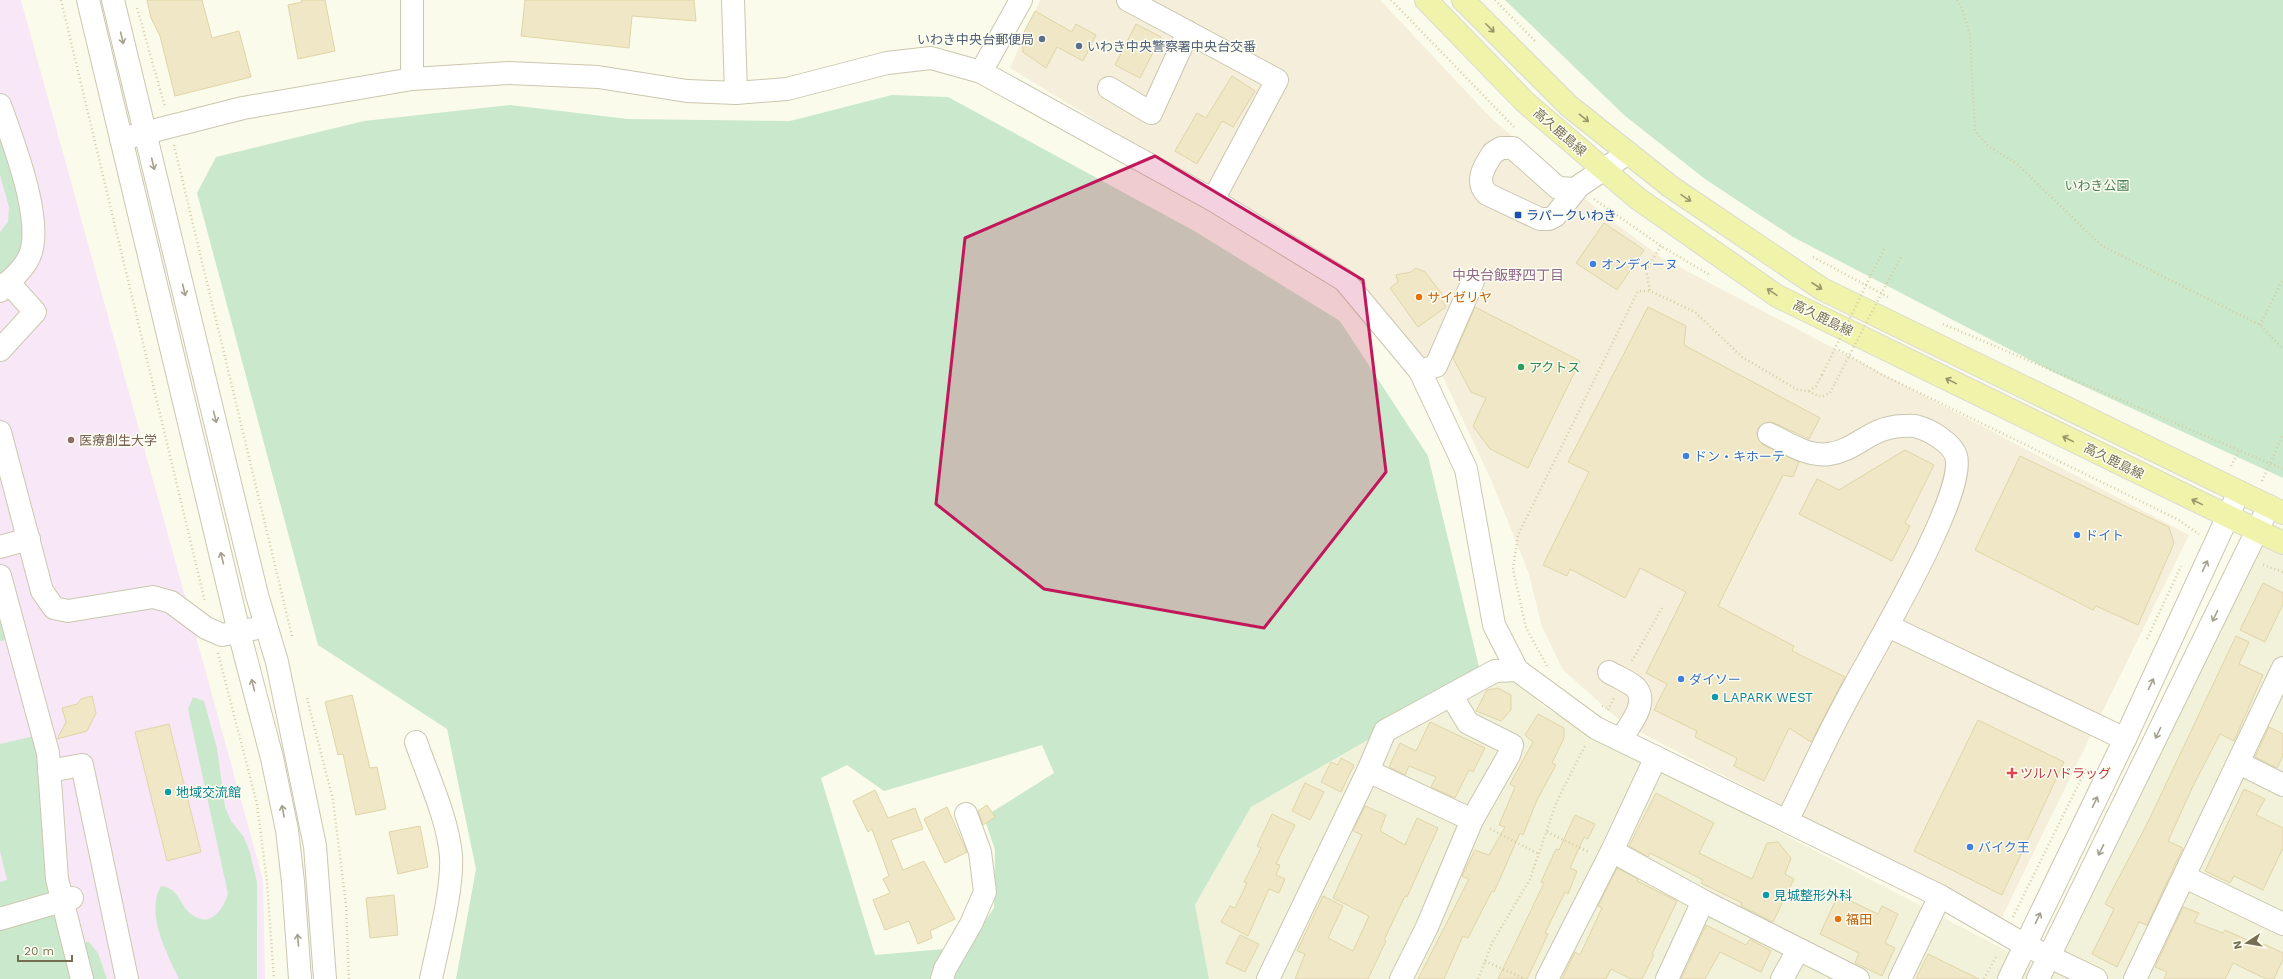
<svg xmlns="http://www.w3.org/2000/svg" width="2283" height="979" viewBox="0 0 2283 979" font-family="'Work Sans','Noto Sans JP',sans-serif">
	<style>
		.residential { fill: #f2f1da }
		.commercial { fill: #f5eeda }
		.education { fill: #f8e8f7 }
		.green { fill: #cae8cb; fill-rule: evenodd }
		.building { fill: #efe7c5; stroke: #e0d5a7 }
		.lines { fill: none; stroke-linecap: round; stroke-linejoin: round }
		.minor-casing { stroke: #cbc7af; stroke-width: 24 }
		.major-casing { stroke: #dbd9d2; stroke-width: 24 }
		.path { stroke: #d4cca8; stroke-width: 2.5; stroke-dasharray: 1 3; stroke-linecap: butt }
		.minor { stroke: #fff; stroke-width: 22 }
		.major { stroke: #eff4aa; stroke-width: 22 }
		.path-bridge { stroke: #d4cca8; stroke-width: 2.5; stroke-dasharray: 1 3; stroke-linecap: butt }
		.oneway { stroke: #9a966b }
		.oneway2 { stroke: #a5a08d }
		.marked { fill: #c2185b; fill-opacity: 0.2; stroke: #c2185b; stroke-width: 3; stroke-linejoin: round }
		.service-dot { fill: #5c6f8a; stroke: #fdfef2; stroke-width: 1.5 }
		.transit-dot { fill: #1a4fb4; stroke: #fdfef2; stroke-width: 1.5 }
		.shop-dot { fill: #3f7fe0; stroke: #fdfef2; stroke-width: 1.5 }
		.food-dot { fill: #e8710a; stroke: #fdfef2; stroke-width: 1.5 }
		.leisure-dot { fill: #2e9e5b; stroke: #fdfef2; stroke-width: 1.5 }
		.education-dot { fill: #8d6e63; stroke: #fdfef2; stroke-width: 1.5 }
		.culture-dot { fill: #0f9aa8; stroke: #fdfef2; stroke-width: 1.5 }
		.health-dot { fill: #e0444e; stroke: #fdfef2; stroke-width: 1.5 }
		.labels { text-anchor: middle; dominant-baseline: central; stroke-width: 3; stroke-linejoin: round; paint-order: stroke }
		.service-label { font-size: 13px; fill: #4e5e75; stroke: #fdfef2; text-anchor: end }
		.street-label { font-size: 13px; fill: #756d50; stroke: #fdfef2 }
		.park-label { font-size: 13px; fill: #4b7f53; stroke: #fdfef2 }
		.transit-label { font-size: 13px; fill: #164399; stroke: #fdfef2; text-anchor: start }
		.shop-label { font-size: 13px; fill: #366cbe; stroke: #fdfef2; text-anchor: start }
		.food-label { font-size: 13px; fill: #c56008; stroke: #fdfef2; text-anchor: start }
		.leisure-label { font-size: 13px; fill: #27864d; stroke: #fdfef2; text-anchor: start }
		.education-label { font-size: 13px; fill: #785e54; stroke: #fdfef2; text-anchor: start }
		.culture-label { font-size: 13px; fill: #0d838f; stroke: #fdfef2; text-anchor: start }
		.health-label { font-size: 13px; fill: #be3a42; stroke: #fdfef2; text-anchor: start }
		.neighbourhood-label { font-size: 14px; fill: #90688c; stroke: #fdfef2 }
	</style>
	<rect width="100%" height="100%" fill="#fbfbeb"/>
	<polygon class="residential" points="2254,515 2283,529 2283,979 1209,979 1195,905 1251,807 1481,675 1514,677 1544,707 1584,730 2032,964"/>
	<polygon class="commercial" points="1040,0 1380,0 1493,120 1608,218 1662,258 2189,535 2001,919 1624,724 1563,670 1542,627 1529,574 1492,482 1443,377 1346,273 1010,68"/>
	<polygon class="education" points="0,0 21,0 263,880 265,979 0,979"/>
	<g class="green">
		<polygon points="1505,0 2283,0 2283,478 2055,373 1793,237 1705,179 1624,115"/>
		<path d="M892 95 948 97 1196 232 1340 321 1428 456 1481 675 1251 807 1195 905 1209 979H456L476 869 447 729 318 645 197 193 216 157 364 121 510 105 628 119 790 121ZM1042 745 1054 773 984 817 995 850 994 908 967 947 875 955 821 778 847 765 884 791Z"/>
		<path d="M0 132C8 166 34 229 16 261 12 268 5 274 0 280V232L8 222 9 207 0 175Z"/>
		<polygon points="0,619 6,640 0,641"/>
		<path d="M193 697 204 701 217 748 225 807 231 821 244 837 250 853 257 882V979H179C167 953 145 914 161 886 181 889 178 904 191 914 210 929 222 911 228 894L188 709Z"/>
		<polygon points="34,736 43,769 73,979 0,979 0,882 7,880 0,851 0,744"/>
		<polygon points="82,942 89,942 98,953 107,979 91,979"/>
	</g>
	<g class="building">
		<polygon points="147,0 202,0 212,38 239,31 251,77 175,96 160,36 151,18"/>
		<polygon points="301,0 325,0 335,51 298,59 288,5 302,2"/>
		<polygon points="525,0 694,0 696,21 632,16 629,48 521,36"/>
		<polygon points="1035,11 1072,32 1076,24 1096,35 1083,61 1057,47 1046,68 1023,52 1022,36"/>
		<polygon points="1136,24 1161,37 1140,78 1115,65"/>
		<polygon points="1232,76 1255,91 1233,127 1222,121 1197,164 1175,151 1197,113 1206,118"/>
		<polygon points="1604,223 1644,250 1617,290 1576,263"/>
		<polygon points="1416,268 1425,272 1442,294 1442,301 1446,307 1418,327 1390,288 1398,282 1396,275 1411,272"/>
		<polygon points="1475,307 1580,361 1528,468 1490,449 1473,426 1486,398 1471,392 1453,358"/>
		<polygon points="1648,307 1686,326 1684,345 1820,418 1809,439 1774,423 1768,422 1758,428 1757,435 1763,445 1799,462 1793,477 1783,475 1718,606 1794,646 1792,651 1845,677 1811,742 1789,728 1764,781 1734,766 1737,758 1695,737 1697,731 1654,710 1667,684 1646,673 1686,592 1640,568 1625,598 1570,569 1567,576 1543,565 1589,472 1568,462"/>
		<polygon points="1905,450 1934,465 1905,523 1910,526 1892,561 1799,514 1817,479 1839,490"/>
		<polygon points="2020,456 2169,527 2174,543 2138,625 2096,606 2093,610 1975,550"/>
		<polygon points="2263,583 2283,593 2283,604 2265,642 2240,630"/>
		<polygon points="2236,636 2249,642 2239,664 2263,675 2234,741 2220,734 2193,786 2168,841 2183,848 2147,925 2139,922 2117,967 2092,954 2114,909 2105,904 2148,822"/>
		<polygon points="1498,688 1511,695 1511,710 1501,721 1476,711 1487,690"/>
		<polygon points="352,695 370,768 377,767 386,809 356,815 343,754 338,755 325,702"/>
		<polygon points="92,696 96,713 87,731 57,739 66,722 62,708 77,704 81,699"/>
		<polygon points="1538,714 1564,728 1564,738 1552,763 1556,765 1537,800 1523,835 1520,833 1494,892 1492,891 1468,938 1463,936 1444,979 1418,979 1469,879 1462,876 1475,850 1489,855 1505,827 1499,825 1515,787 1510,784 1533,742 1525,735"/>
		<polygon points="1978,720 2064,762 2002,895 1914,851"/>
		<polygon points="1430,722 1485,748 1473,772 1469,770 1455,798 1431,787 1436,777 1409,766 1405,775 1389,767 1400,743 1416,751"/>
		<polygon points="169,724 201,852 167,861 135,732"/>
		<polygon points="2269,727 2283,734 2283,756 2277,768 2255,757"/>
		<polygon points="1341,758 1354,765 1341,792 1321,782 1331,762 1338,765"/>
		<polygon points="1305,783 1324,792 1310,820 1292,811"/>
		<polygon points="2244,789 2265,799 2256,815 2283,828 2283,848 2263,890 2234,876 2230,883 2205,871"/>
		<polygon points="875,790 888,818 915,808 923,829 891,840 903,870 924,861 955,919 930,931 932,938 918,944 909,921 885,930 873,900 890,893 883,879 889,876 872,829 868,832 853,801"/>
		<polygon points="1656,793 1714,823 1699,853 1752,879 1767,843 1778,842 1791,858 1785,874 1794,879 1773,922 1741,906 1742,903 1701,883 1703,880 1650,853 1648,857 1629,846"/>
		<polygon points="987,805 995,817 983,825 978,811"/>
		<polygon points="1365,806 1386,815 1380,831 1405,845 1417,818 1438,828 1407,897 1405,896 1384,940 1386,941 1368,979 1295,979 1305,954 1297,951 1323,896 1343,906 1328,938 1353,951 1369,916 1333,898 1362,835 1353,831"/>
		<polygon points="947,807 967,852 945,863 924,819"/>
		<polygon points="1272,814 1295,825 1276,864 1280,865 1276,875 1285,879 1279,893 1269,889 1248,936 1221,922 1230,906 1235,908 1247,883 1244,882 1261,848 1257,846"/>
		<polygon points="1575,815 1595,824 1588,839 1584,837 1570,868 1577,871 1568,894 1565,892 1545,933 1548,934 1527,979 1498,979 1544,883 1541,882 1556,849 1559,850"/>
		<polygon points="420,826 428,867 398,874 389,832"/>
		<polygon points="1617,868 1638,879 1637,881 1677,901 1652,954 1654,955 1642,979 1631,979 1611,969 1606,979 1562,979 1575,952 1580,955 1602,908 1598,906"/>
		<polygon points="394,895 398,935 370,938 366,898"/>
		<polygon points="1838,895 1878,914 1882,906 1898,914 1885,943 1895,948 1882,976 1855,963 1859,953 1820,934"/>
		<polygon points="2183,907 2199,913 2194,922 2223,933 2225,930 2263,947 2264,944 2283,953 2283,959 2274,979 2266,979 2233,963 2225,979 2164,979 2167,972 2155,967"/>
		<polygon points="1706,925 1746,945 1750,939 1771,951 1761,972 1720,952 1705,979 1681,979"/>
		<polygon points="1240,935 1259,944 1245,972 1226,963"/>
		<polygon points="1928,954 1979,979 1916,979"/>
	</g>
	<g class="lines">
		<defs>
			<g id="minor">
				<polyline points="88,0 239,632 272,758 287,830 293,882 300,979"/>
				<polyline points="113,0 257,595 277,662 315,846 325,979"/>
				<polyline points="733,0 736,93"/>
				<polyline points="1128,0 1277,80 1213,200"/>
				<polyline points="981,72 1021,0"/>
				<polyline points="412,79 412,0"/>
				<polyline points="1109,88 1151,113 1188,32"/>
				<path d="M0 105C12 139 48 229 27 261 21 272 9 281 0 291"/>
				<polyline points="121,139 243,108 412,79 509,73 598,77 687,91 736,93 787,89 887,63 931,58 981,72 1213,200 1344,280 1420,371 1466,469 1494,625 1517,670 1596,728 1940,896 2025,945 2096,979"/>
				<path d="M1576 189 1558 188 1513 148H1501L1493 153C1485 165 1474 181 1487 194L1540 219H1549L1555 216 1579 186 1628 153"/>
				<polyline points="0,350 35,312 8,282"/>
				<polyline points="1420,371 1436,366 1473,281"/>
				<polyline points="0,432 42,591 54,608 68,611 153,597 171,602 206,628 222,635 253,629"/>
				<path d="M1769 434C1787 443 1808 457 1829 454 1858 450 1869 427 1903 426 1908 426 1914 425 1918 427 1930 430 1952 443 1956 456 1968 495 1865 663 1843 707 1823 744 1806 783 1787 821"/>
				<polyline points="0,547 29,539"/>
				<polyline points="0,576 48,753 57,879 82,979"/>
				<polyline points="1888,626 2125,739"/>
				<path d="M1609 672C1617 677 1630 682 1636 688 1649 703 1629 726 1621 739"/>
				<path d="M416 742C428 777 448 819 451 856 453 890 438 944 431 979"/>
				<polyline points="2239,763 2283,785"/>
				<polyline points="49,771 82,765 127,979"/>
				<polyline points="1368,771 1472,820"/>
				<polyline points="1612,851 1703,901 1858,979"/>
				<polyline points="2185,877 2283,924"/>
				<polyline points="0,919 72,898"/>
				<polyline points="942,979 945,969 971,924 985,892 980,852 966,814"/>
				<polyline points="1268,979 1368,771 1385,731 1495,671 1517,670"/>
				<polyline points="1401,979 1427,927 1472,820 1509,755 1512,745 1468,723 1451,695"/>
				<polyline points="1547,979 1612,851 1656,757"/>
				<polyline points="1667,979 1703,901"/>
				<polyline points="1782,979 1798,950"/>
				<polyline points="1900,979 1940,896"/>
				<polyline points="2009,979 2125,739 2239,492"/>
				<polyline points="2038,979 2269,506"/>
				<polyline points="2135,979 2283,668"/>
			</g>
			<g id="major">
				<polyline points="1426,0 1525,102 1637,198 1777,296 2283,543"/>
				<polyline points="1463,0 1569,106 1671,187 1822,289 2283,513"/>
			</g>
		</defs>
		<use href="#minor" class="minor-casing"/>
		<use href="#major" class="major-casing"/>
		<g class="path">
			<polyline points="61,0 205,602"/>
			<polyline points="1391,0 1514,127"/>
			<polyline points="1495,0 1536,42"/>
			<polyline points="1957,0 1962,8 1970,35 1975,131 1988,146 2016,163 2102,246 2260,325 2283,349"/>
			<polyline points="137,8 165,107"/>
			<polyline points="174,145 292,636"/>
			<polyline points="1594,199 1661,246 1710,275"/>
			<polyline points="1661,246 1646,270 1650,291 1695,312 1742,357 1798,390 1808,391 1821,397 1830,393 1835,383"/>
			<polyline points="1813,257 1890,298"/>
			<polyline points="1871,275 1884,249"/>
			<polyline points="1887,283 1901,257"/>
			<polyline points="1943,324 2283,469"/>
			<polyline points="2260,325 2283,279"/>
			<polyline points="1839,350 1881,374 2177,519 2199,534"/>
			<polyline points="1809,391 1816,386 1822,375"/>
			<polyline points="2231,466 2239,451"/>
			<polyline points="2262,481 2283,434"/>
			<polyline points="2263,565 2283,572"/>
			<polyline points="2147,639 2181,566"/>
			<polyline points="218,653 257,804 267,882 274,979"/>
			<polyline points="1632,661 1662,608"/>
			<polyline points="1547,666 1526,628 1513,569 1518,535 1638,291 1650,291"/>
			<polyline points="307,698 333,800 346,905 349,979"/>
			<polyline points="1602,706 1609,709"/>
			<polyline points="1608,710 1615,696"/>
			<polyline points="1490,829 1539,854"/>
			<polyline points="1547,832 1589,852"/>
			<polyline points="2013,917 2086,769"/>
			<polyline points="1485,961 1525,979"/>
			<polyline points="1478,979 1492,943 1530,879 1557,801 1586,744"/>
			<polyline points="1984,979 1997,955"/>
		</g>
		<use href="#minor" class="minor"/>
		<use href="#major" class="major"/>
		<g class="path-bridge">
			<polyline points="1822,375 1871,275"/>
			<polyline points="1835,383 1887,283"/>
		</g>
	</g>
	<defs><path id="oneway-shaft" d="M-6 0H5M1.5-3L5.5 0L1.5 3" fill="none" stroke-width="1.6" stroke-linecap="round" stroke-linejoin="round"/></defs>
	<g class="oneway">
		<use href="#oneway-shaft" transform="translate(1490 28) rotate(45)"/>
		<use href="#oneway-shaft" transform="translate(1584 118) rotate(39)"/>
		<use href="#oneway-shaft" transform="translate(1686 198) rotate(34)"/>
		<use href="#oneway-shaft" transform="translate(1817 286) rotate(33)"/>
		<use href="#oneway-shaft" transform="translate(1772 292) rotate(-146)"/>
		<use href="#oneway-shaft" transform="translate(1951 381) rotate(-154)"/>
		<use href="#oneway-shaft" transform="translate(2068 439) rotate(-154)"/>
		<use href="#oneway-shaft" transform="translate(2197 502) rotate(-154)"/>
	</g>
	<g class="oneway2">
		<use href="#oneway-shaft" transform="translate(122 38) rotate(76)"/>
		<use href="#oneway-shaft" transform="translate(153 164) rotate(77)"/>
		<use href="#oneway-shaft" transform="translate(184 290) rotate(76)"/>
		<use href="#oneway-shaft" transform="translate(215 417) rotate(76)"/>
		<use href="#oneway-shaft" transform="translate(222 558) rotate(-104)"/>
		<use href="#oneway-shaft" transform="translate(2205 566) rotate(-65)"/>
		<use href="#oneway-shaft" transform="translate(2215 616) rotate(116)"/>
		<use href="#oneway-shaft" transform="translate(2151 684) rotate(-65)"/>
		<use href="#oneway-shaft" transform="translate(253 685) rotate(-104)"/>
		<use href="#oneway-shaft" transform="translate(2158 733) rotate(116)"/>
		<use href="#oneway-shaft" transform="translate(2095 802) rotate(-64)"/>
		<use href="#oneway-shaft" transform="translate(283 811) rotate(-101)"/>
		<use href="#oneway-shaft" transform="translate(2101 850) rotate(116)"/>
		<use href="#oneway-shaft" transform="translate(2038 918) rotate(-64)"/>
		<use href="#oneway-shaft" transform="translate(298 940) rotate(-95)"/>
	</g>
	<path class="marked" d="M1155 156 1363 280 1386 472 1264 628 1044 589 936 504 965 238Z"/>
	<g class="service-dot">
		<circle cx="1042" cy="39" r="4"/>
		<circle cx="1079" cy="46" r="4"/>
	</g>
	<rect class="transit-dot" x="1514" y="211" width="8" height="8" rx="2"/>
	<g class="shop-dot">
		<circle cx="1593" cy="264" r="4"/>
		<circle cx="1686" cy="456" r="4"/>
		<circle cx="2077" cy="535" r="4"/>
		<circle cx="1681" cy="679" r="4"/>
		<circle cx="1970" cy="847" r="4"/>
	</g>
	<g class="food-dot">
		<circle cx="1419" cy="297" r="4"/>
		<circle cx="1838" cy="919" r="4"/>
	</g>
	<circle class="leisure-dot" cx="1521" cy="367" r="4"/>
	<circle class="education-dot" cx="71" cy="440" r="4"/>
	<g class="culture-dot">
		<circle cx="1715" cy="697" r="4"/>
		<circle cx="168" cy="792" r="4"/>
		<circle cx="1766" cy="895" r="4"/>
	</g>
	<path class="health-dot" d="M2010 767h4v4h4v4h-4v4h-4v-4h-4v-4h4z"/>
	<g class="labels">
		<g class="service-label">
			<text x="1034" y="39">いわき中央台郵便局</text>
			<text x="1087" y="46" text-anchor="start">いわき中央警察署中央台交番</text>
		</g>
		<g class="street-label">
			<text transform="translate(1560 132) rotate(41)">高久鹿島線</text>
			<text transform="translate(1823 318) rotate(26)">高久鹿島線</text>
			<text transform="translate(2114 461) rotate(26)">高久鹿島線</text>
		</g>
		<g class="park-label">
			<text x="2097" y="185">いわき公園</text>
		</g>
		<g class="transit-label">
			<text x="1526" y="215">ラパークいわき</text>
		</g>
		<g class="shop-label">
			<text x="1601" y="264">オンディーヌ</text>
			<text x="1694" y="456">ドン・キホーテ</text>
			<text x="2085" y="535">ドイト</text>
			<text x="1689" y="679">ダイソー</text>
			<text x="1978" y="847">バイク王</text>
		</g>
		<g class="food-label">
			<text x="1427" y="297">サイゼリヤ</text>
			<text x="1846" y="919">福田</text>
		</g>
		<g class="leisure-label">
			<text x="1529" y="367">アクトス</text>
		</g>
		<g class="education-label">
			<text x="79" y="440">医療創生大学</text>
		</g>
		<g class="culture-label">
			<text x="1723" y="697">LAPARK WEST</text>
			<text x="176" y="792">地域交流館</text>
			<text x="1774" y="895">見城整形外科</text>
		</g>
		<g class="health-label">
			<text x="2020" y="773">ツルハドラッグ</text>
		</g>
		<g class="neighbourhood-label">
			<text x="1508" y="275">中央台飯野四丁目</text>
		</g>
	</g>
	<g transform="translate(2247 943) rotate(258)" stroke="#fdfef2" stroke-width="3" paint-order="stroke">
	<path d="M0-3L7 15L0 10L-7 15Z" fill="#756d50"/>
	<text y="-6" font-size="11" font-weight="bold" text-anchor="middle" fill="#756d50">N</text>
	</g>
	<path d="M18 955v6h54v-6" fill="none" stroke="#756d50" stroke-width="2"/>
	<text x="24" y="955" font-size="12" fill="#756d50" stroke="#fdfef2" stroke-width="3" paint-order="stroke">20 m</text>
</svg>
